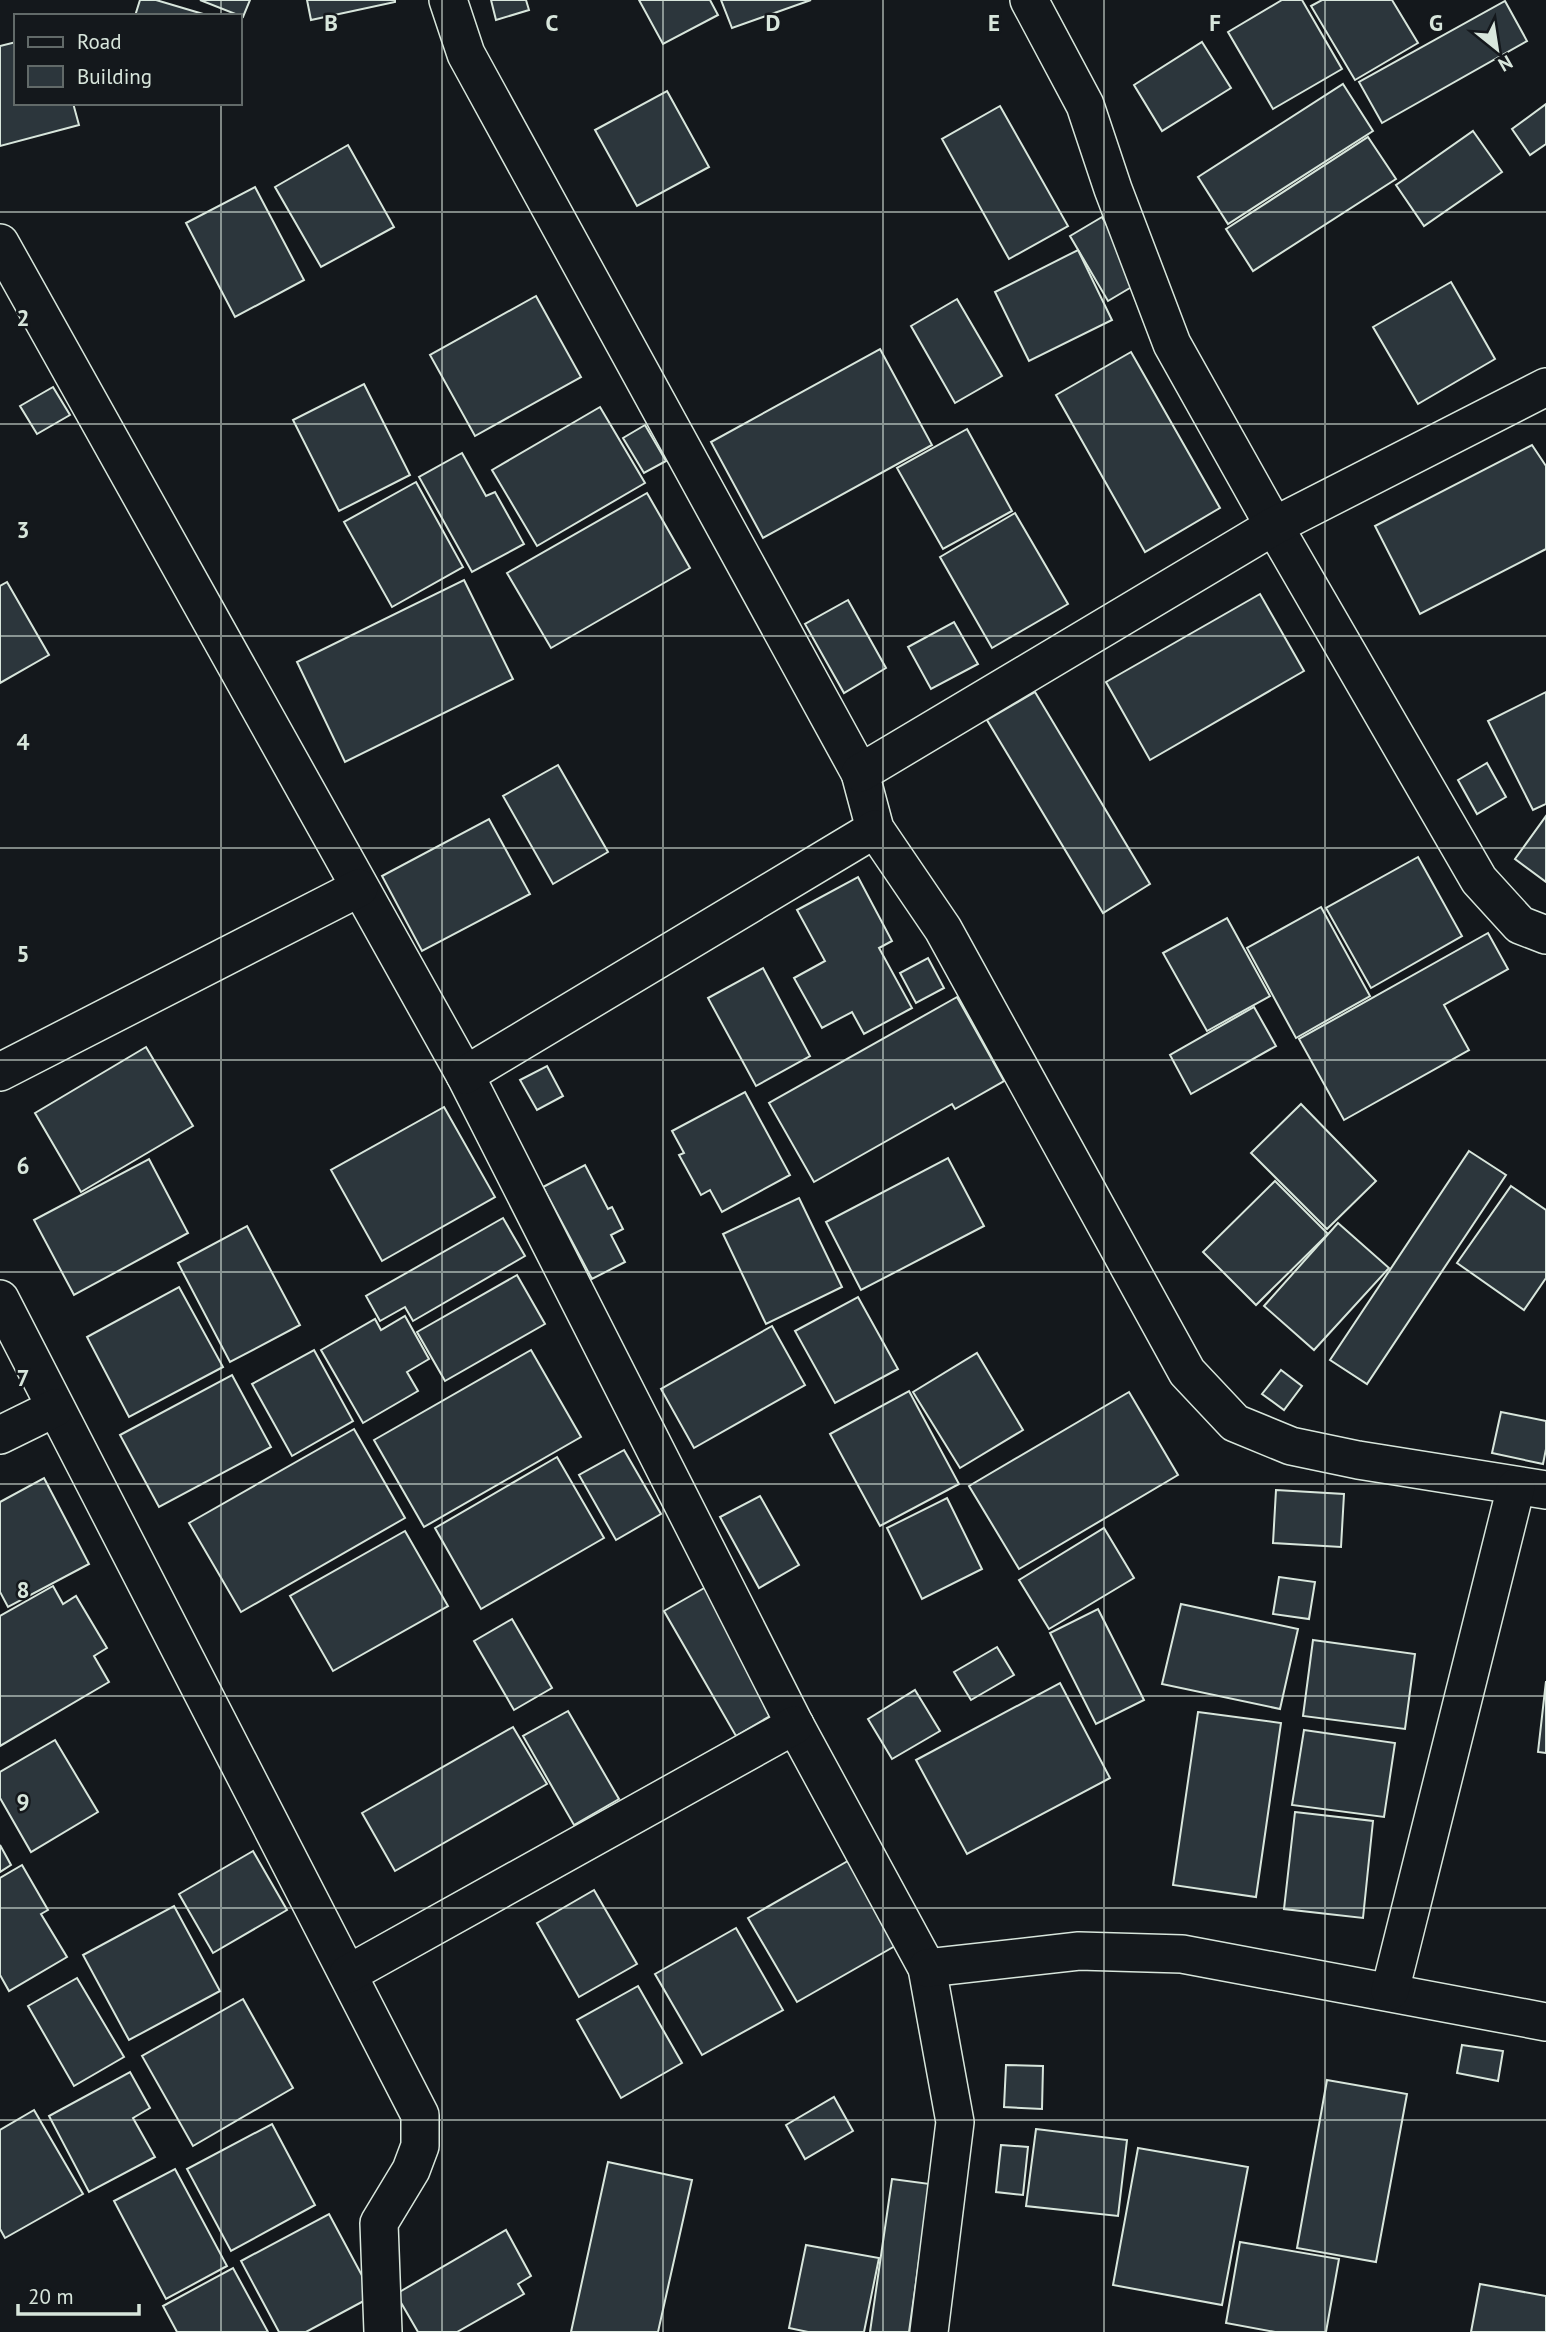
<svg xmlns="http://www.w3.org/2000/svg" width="1546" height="2332" viewBox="0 0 1546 2332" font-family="'PT Sans',sans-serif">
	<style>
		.building { fill: #2c363c; stroke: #d8e6dc; stroke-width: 2 }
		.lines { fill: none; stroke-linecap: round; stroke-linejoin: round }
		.street-casing { stroke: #d8e6dc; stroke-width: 40 }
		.street { stroke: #14181c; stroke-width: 37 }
		.grid { fill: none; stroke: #d8e6dc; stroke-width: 2; stroke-opacity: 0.55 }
		.grid-label { font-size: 23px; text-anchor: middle; font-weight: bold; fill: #d8e6dc; stroke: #14181c; stroke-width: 5; stroke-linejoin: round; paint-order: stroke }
	</style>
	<rect width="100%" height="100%" fill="#14181c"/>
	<g class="building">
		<polygon points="140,0 156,0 210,16 135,16"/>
		<polygon points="200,0 250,0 243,17"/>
		<polygon points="307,0 395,0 395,2 311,20"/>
		<polygon points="491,0 526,0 529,10 496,20"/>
		<polygon points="639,0 710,0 718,15 663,44"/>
		<polygon points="721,0 811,0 732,28"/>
		<polygon points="1282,0 1302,0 1342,69 1273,109 1228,32"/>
		<polygon points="1322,0 1392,0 1418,43 1355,80 1311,6"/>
		<polygon points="1505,1 1527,41 1382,123 1359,82"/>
		<polygon points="16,42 16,103 73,103 79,125 0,146 0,46"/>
		<polygon points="1202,42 1231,88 1162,131 1134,85"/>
		<polygon points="1343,84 1373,131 1228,224 1198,177"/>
		<polygon points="667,91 709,167 637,206 595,130"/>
		<polygon points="1546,104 1546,144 1530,155 1512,129"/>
		<polygon points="1000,106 1068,226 1009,259 942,139"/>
		<polygon points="1473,131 1502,172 1424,226 1396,185"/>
		<polygon points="1368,137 1396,179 1253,271 1226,229"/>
		<polygon points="348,145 394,227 321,267 275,187"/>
		<polygon points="255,187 304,280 235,317 186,223"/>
		<polygon points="1102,217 1140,282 1108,301 1070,236"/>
		<polygon points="1078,250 1112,320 1029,361 995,292"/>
		<polygon points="1451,282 1495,359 1418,404 1373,327"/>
		<polygon points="536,296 581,377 475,436 430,355"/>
		<polygon points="957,299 1002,376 955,403 911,326"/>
		<polygon points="880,349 932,445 763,538 711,442"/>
		<polygon points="1131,352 1220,508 1145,552 1056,395"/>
		<polygon points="364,384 410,475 339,511 293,420"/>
		<polygon points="53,387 70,415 37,434 20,406"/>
		<polygon points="600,407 645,483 537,546 492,470"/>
		<polygon points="645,425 666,461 644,473 623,438"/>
		<polygon points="967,429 1012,511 943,549 897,468"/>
		<polygon points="1532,445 1546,466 1546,549 1420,614 1375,526"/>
		<polygon points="462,453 486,496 495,492 524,544 472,572 419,477"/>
		<polygon points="416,482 463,567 392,607 344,522"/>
		<polygon points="647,493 690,568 551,648 507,573"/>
		<polygon points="1015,513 1068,604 992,648 940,557"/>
		<polygon points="464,580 513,679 345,762 297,662"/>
		<polygon points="7,582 49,655 0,683 0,586"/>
		<polygon points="1260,594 1304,671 1150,760 1106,682"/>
		<polygon points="848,600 886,668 844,693 805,624"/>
		<polygon points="954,622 978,664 931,689 908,647"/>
		<polygon points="1035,692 1150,884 1103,913 987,720"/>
		<polygon points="1546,692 1546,804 1533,810 1488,721"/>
		<polygon points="1487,763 1506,797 1477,814 1458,780"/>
		<polygon points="558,765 608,852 553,884 503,796"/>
		<polygon points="1546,816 1546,882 1515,859"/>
		<polygon points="489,819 530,894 422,951 382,876"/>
		<polygon points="1418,857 1462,936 1371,988 1326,908"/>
		<polygon points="858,877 892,941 879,948 912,1008 864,1034 852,1012 822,1028 794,978 825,961 797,910"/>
		<polygon points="1321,907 1370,996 1296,1038 1247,948"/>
		<polygon points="1227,918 1270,996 1207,1031 1163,953"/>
		<polygon points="1488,933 1508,969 1444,1005 1469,1050 1344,1120 1299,1039"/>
		<polygon points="928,958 944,988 916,1003 900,973"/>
		<polygon points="763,968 810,1056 756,1086 708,998"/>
		<polygon points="957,997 1004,1081 955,1109 952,1104 814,1182 769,1103"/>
		<polygon points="1254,1007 1276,1046 1191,1094 1170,1055"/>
		<polygon points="146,1047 193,1126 81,1192 35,1113"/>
		<polygon points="547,1066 563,1096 537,1110 520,1080"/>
		<polygon points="745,1092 790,1175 722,1212 710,1190 701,1195 679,1155 684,1153 672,1131"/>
		<polygon points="1301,1104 1376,1181 1327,1229 1251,1153"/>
		<polygon points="444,1107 495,1197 382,1261 331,1170"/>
		<polygon points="1469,1151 1506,1175 1367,1384 1330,1360"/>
		<polygon points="948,1158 984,1226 861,1290 826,1222"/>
		<polygon points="149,1159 188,1233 74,1295 34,1220"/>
		<polygon points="585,1165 608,1209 612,1207 623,1229 611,1235 625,1262 592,1279 543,1187"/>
		<polygon points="1275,1181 1328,1234 1256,1305 1203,1252"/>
		<polygon points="1511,1186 1546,1210 1546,1278 1524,1310 1457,1263"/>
		<polygon points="799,1198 842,1287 766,1324 723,1234"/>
		<polygon points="503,1218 525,1256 413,1321 405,1307 380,1321 366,1296"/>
		<polygon points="1338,1223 1389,1268 1314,1350 1264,1306"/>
		<polygon points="247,1226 300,1325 230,1362 178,1263"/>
		<polygon points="517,1275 545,1324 445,1381 417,1332"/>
		<polygon points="179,1287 223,1367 129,1417 87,1337"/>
		<polygon points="858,1297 898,1369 835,1403 795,1331"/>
		<polygon points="405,1316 429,1359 407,1372 418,1391 363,1423 321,1350 375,1319 381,1330"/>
		<polygon points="772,1326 805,1385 694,1448 661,1389"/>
		<polygon points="314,1350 353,1421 292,1456 252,1384"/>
		<polygon points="531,1350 581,1437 424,1527 374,1440"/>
		<polygon points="977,1353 1023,1430 960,1468 913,1392"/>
		<polygon points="1281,1370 1302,1386 1284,1410 1262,1394"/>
		<polygon points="232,1375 271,1447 159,1507 120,1435"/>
		<polygon points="909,1391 959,1484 880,1526 830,1434"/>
		<polygon points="1129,1392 1178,1475 1019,1569 969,1486"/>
		<polygon points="1501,1412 1546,1421 1546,1449 1543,1464 1492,1453"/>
		<polygon points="354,1429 405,1518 241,1612 189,1523"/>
		<polygon points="624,1450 661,1514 616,1540 579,1475"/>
		<polygon points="557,1457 604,1538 481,1609 435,1528"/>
		<polygon points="44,1478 89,1564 8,1607 0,1592 0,1502"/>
		<polygon points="1276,1490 1344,1494 1341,1547 1273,1543"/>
		<polygon points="760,1496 799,1565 759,1588 720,1517"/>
		<polygon points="947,1498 982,1569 922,1599 887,1528"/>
		<polygon points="1104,1528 1134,1578 1049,1629 1019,1580"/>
		<polygon points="405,1531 448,1606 333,1671 290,1596"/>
		<polygon points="1279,1577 1315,1582 1309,1619 1273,1614"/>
		<polygon points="53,1586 63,1604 76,1596 107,1648 94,1656 109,1682 0,1746 0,1616"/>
		<polygon points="706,1587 777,1712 736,1736 664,1611"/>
		<polygon points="1181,1604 1298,1629 1280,1709 1162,1684"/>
		<polygon points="1098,1609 1144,1700 1096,1724 1050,1633"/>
		<polygon points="512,1619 552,1688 514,1710 474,1641"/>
		<polygon points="1313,1640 1415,1654 1405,1729 1303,1716"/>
		<polygon points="997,1647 1014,1675 971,1700 954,1672"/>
		<polygon points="1546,1681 1546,1753 1538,1752"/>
		<polygon points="1060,1683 1110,1778 967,1854 916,1760"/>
		<polygon points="915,1690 940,1731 892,1759 868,1719"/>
		<polygon points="568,1711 619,1799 574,1825 523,1736"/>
		<polygon points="1198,1712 1281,1723 1256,1897 1173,1885"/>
		<polygon points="513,1727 547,1784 395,1871 362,1813"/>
		<polygon points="1304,1730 1395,1743 1384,1817 1292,1805"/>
		<polygon points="55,1740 98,1812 31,1852 0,1798 0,1772"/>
		<polygon points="1295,1812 1373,1821 1363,1918 1284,1909"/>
		<polygon points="0,1845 11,1865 0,1872"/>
		<polygon points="253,1851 287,1910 213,1953 179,1894"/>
		<polygon points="853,1858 902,1942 797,2002 748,1918"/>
		<polygon points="22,1865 48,1910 41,1914 67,1957 9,1991 0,1975 0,1878"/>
		<polygon points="594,1890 637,1964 579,1997 537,1923"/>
		<polygon points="174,1906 220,1991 129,2040 83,1955"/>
		<polygon points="736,1928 783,2010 702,2055 655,1974"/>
		<polygon points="77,1978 124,2057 74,2086 28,2006"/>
		<polygon points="638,1986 682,2063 621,2098 577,2020"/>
		<polygon points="243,1999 293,2088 193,2146 142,2056"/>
		<polygon points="1462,2045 1503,2051 1498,2081 1457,2073"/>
		<polygon points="1006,2065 1043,2066 1042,2109 1004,2107"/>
		<polygon points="130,2072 150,2108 133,2118 155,2157 89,2192 49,2116"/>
		<polygon points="1327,2080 1407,2094 1376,2262 1297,2248"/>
		<polygon points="834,2097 853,2131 805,2159 786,2125"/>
		<polygon points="34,2110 83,2194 5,2238 0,2229 0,2130"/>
		<polygon points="272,2124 315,2205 231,2251 187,2169"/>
		<polygon points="1036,2129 1127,2140 1118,2216 1026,2206"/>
		<polygon points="1001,2145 1028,2147 1023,2195 996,2192"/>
		<polygon points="1138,2148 1248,2167 1222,2305 1113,2285"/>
		<polygon points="608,2162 692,2180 658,2332 571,2332"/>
		<polygon points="175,2169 227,2266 166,2299 114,2201"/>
		<polygon points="892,2179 930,2184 909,2332 870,2332"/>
		<polygon points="329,2214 373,2296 306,2332 279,2332 241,2261"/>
		<polygon points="506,2230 531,2276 518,2284 524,2294 457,2332 418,2332 396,2294"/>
		<polygon points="1240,2242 1339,2259 1326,2332 1275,2332 1226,2323"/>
		<polygon points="806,2245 879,2258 864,2332 808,2332 789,2328"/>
		<polygon points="233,2268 268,2332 177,2332 163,2306"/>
		<polygon points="1480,2284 1546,2296 1546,2332 1471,2332"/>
	</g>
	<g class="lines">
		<defs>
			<g id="street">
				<polyline points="448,0 466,54 860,773 875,829 943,929 1187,1372 1235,1423 1291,1446 1358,1460 1546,1490"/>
				<polyline points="1029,0 1085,105 1113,189 1172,344 1274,526 1479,880 1520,925 1546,935"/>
				<polyline points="0,243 465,1075 795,1725 927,1968 955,2122 929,2332"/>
				<polyline points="860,773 1274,526 1546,387"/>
				<polyline points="0,1072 359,888"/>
				<polyline points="465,1075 875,829"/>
				<polyline points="0,1299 420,2115 420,2146 411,2170 379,2223 383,2332"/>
				<polyline points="0,1435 55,1408"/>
				<polyline points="927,1968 1079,1951 1182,1954 1546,2022"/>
				<polyline points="348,1974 795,1725"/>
				<polyline points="1390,1991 1516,1487"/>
			</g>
		</defs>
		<use href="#street" class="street-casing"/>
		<use href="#street" class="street"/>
	</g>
	<path class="grid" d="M221 0V16M442 0V2332M663 0V2332M883 0V2332M1104 0V2332M1325 0V2332M221 103V2332M0 212H1546M0 424H1546M0 636H1546M0 848H1546M0 1060H1546M0 1272H1546M0 1484H1546M0 1696H1546M0 1908H1546M0 2120H1546"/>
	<g class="grid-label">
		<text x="331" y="31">B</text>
		<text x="552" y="31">C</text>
		<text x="773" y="31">D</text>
		<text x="994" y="31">E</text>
		<text x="1215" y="31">F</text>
		<text x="1436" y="31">G</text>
		<text x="23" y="326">2</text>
		<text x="23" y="538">3</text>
		<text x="23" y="750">4</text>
		<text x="23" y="962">5</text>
		<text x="23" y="1174">6</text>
		<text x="23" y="1386">7</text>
		<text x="23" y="1598">8</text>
		<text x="23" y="1810">9</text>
	</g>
	<rect x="14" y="14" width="228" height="91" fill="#14181c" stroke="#626a69" stroke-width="2"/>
	<rect x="28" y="37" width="35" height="10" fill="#14181c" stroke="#626a69" stroke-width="2"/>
	<text x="77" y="49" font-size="21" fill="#d8e6dc">Road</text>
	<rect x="28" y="66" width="35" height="21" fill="#2c363c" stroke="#626a69" stroke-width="2"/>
	<text x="77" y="84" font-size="21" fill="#d8e6dc">Building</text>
	<g transform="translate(1497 49) rotate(150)" stroke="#14181c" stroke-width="5" paint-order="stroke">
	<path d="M0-5L12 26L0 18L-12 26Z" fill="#d8e6dc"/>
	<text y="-10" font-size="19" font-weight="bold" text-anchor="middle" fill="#d8e6dc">N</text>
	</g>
	<path d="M18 2304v10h121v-10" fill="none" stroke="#d8e6dc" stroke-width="3.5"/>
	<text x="28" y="2304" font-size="21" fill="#d8e6dc" stroke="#14181c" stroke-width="5" paint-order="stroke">20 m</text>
</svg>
